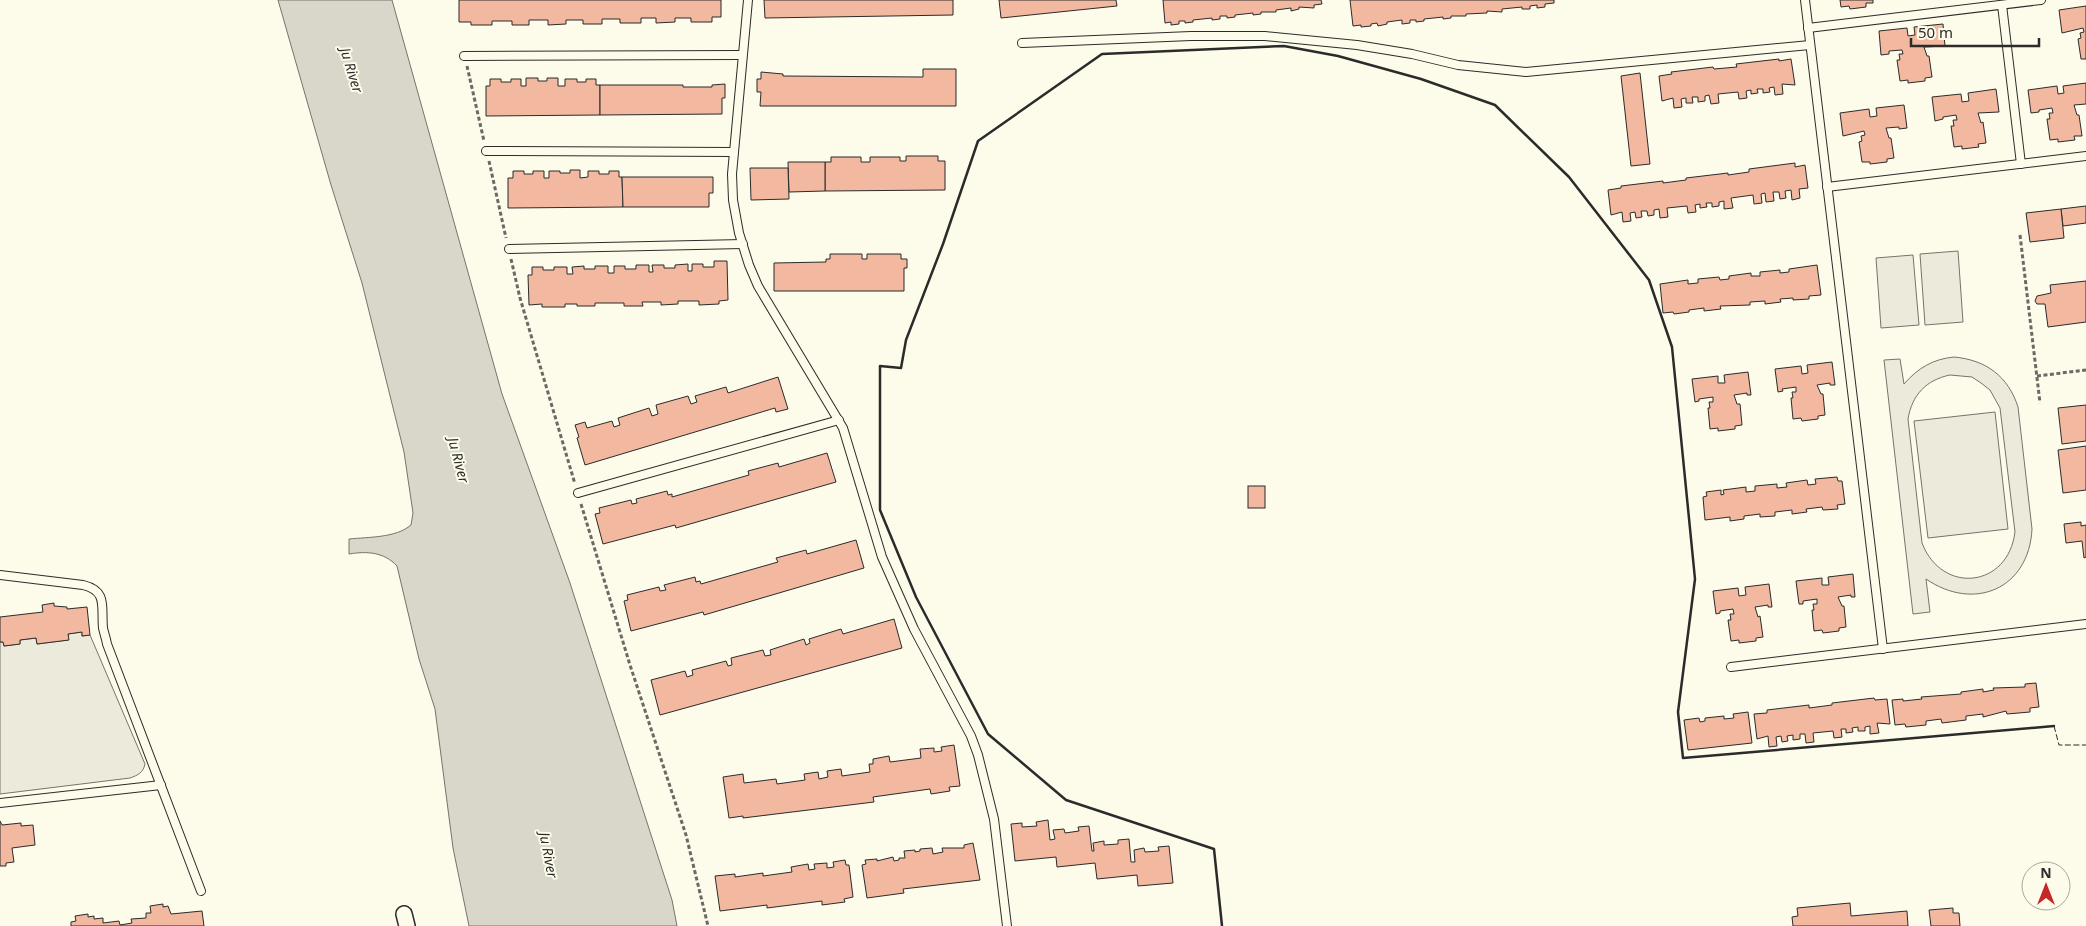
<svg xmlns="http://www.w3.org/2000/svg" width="2086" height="926" viewBox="0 0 2086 926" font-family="'Noto Sans',sans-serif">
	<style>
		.green { fill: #ecebdb; stroke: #74746e; fill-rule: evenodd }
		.water { fill: #d8d7c9; stroke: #74746e }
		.building { fill: #f2b8a0; stroke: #2b2b2b }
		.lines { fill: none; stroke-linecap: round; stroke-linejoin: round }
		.lane-casing { stroke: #2b2b2b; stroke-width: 10 }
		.street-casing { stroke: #2b2b2b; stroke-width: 18 }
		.path { stroke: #6a6964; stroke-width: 3; stroke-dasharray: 4 2.5; stroke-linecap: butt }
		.lane { stroke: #fdfbea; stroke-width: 8 }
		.street { stroke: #fdfbea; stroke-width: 15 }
		.fence { stroke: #2b2b2b; stroke-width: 1; stroke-dasharray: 6 2.5; stroke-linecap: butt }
		.wall { stroke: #2b2b2b; stroke-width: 2.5 }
		.labels { text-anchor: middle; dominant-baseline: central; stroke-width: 4; stroke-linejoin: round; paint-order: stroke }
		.water-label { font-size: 14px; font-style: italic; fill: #2b2b2b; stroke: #fdfbea }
	</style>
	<rect width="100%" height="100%" fill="#fdfbea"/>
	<g class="green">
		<polygon points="1958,251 1963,322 1925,325 1920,254"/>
		<polygon points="1913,255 1919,325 1881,328 1876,258"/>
		<path d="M1954 357C1986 360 2008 376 2018 407L2032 529C2029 589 1974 612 1926 579L1930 612 1913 614 1884 360 1900 359 1904 384C1918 368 1933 359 1954 357ZM1950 375 1972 377 1981 383 1990 390 2000 408 2015 532C2008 588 1942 595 1922 543L1908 419C1912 395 1926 380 1950 375Z"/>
		<polygon points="1995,412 2008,529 1928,538 1914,421"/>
		<path d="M82 632V636L90 635 145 764C143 773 138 775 130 778L0 794V642H3L4 646 20 644V640L36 638 37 644 68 640V634Z"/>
	</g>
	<path class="water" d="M278 0H392L502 394 570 583 672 900 677 926H469L453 848 435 709 419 659 397 566C384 552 367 551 349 554V539C368 537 396 538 411 525L413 513 404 452 362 283 331 185Z"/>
	<g class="building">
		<polygon points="459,0 721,0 721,17 712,17 712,22 691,22 691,18 675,18 675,22 656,23 656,18 641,18 641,23 620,23 620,19 602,19 602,24 583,24 583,20 566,20 566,24 548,25 548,20 529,20 529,25 512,25 512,21 492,21 492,25 471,25 471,22 459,22"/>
		<polygon points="764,0 953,0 953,15 765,18"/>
		<polygon points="999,0 1116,0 1117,6 1001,18"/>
		<polygon points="1163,0 1321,0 1322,4 1314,5 1314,8 1299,7 1299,9 1291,11 1291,8 1276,10 1276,12 1261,12 1261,14 1253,15 1253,13 1235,15 1235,17 1227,18 1227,16 1220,16 1220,19 1212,20 1212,18 1193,20 1193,22 1185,23 1185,21 1179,21 1179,24 1171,25 1171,22 1165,23"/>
		<polygon points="1350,0 1554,0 1554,3 1545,4 1545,7 1537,8 1537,5 1530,6 1530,9 1522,9 1522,7 1502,9 1502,12 1487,11 1487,13 1466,14 1466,16 1451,16 1451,18 1443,19 1443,17 1424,19 1424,21 1416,22 1416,20 1410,20 1410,23 1402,24 1402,20 1387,22 1387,24 1378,26 1377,23 1371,24 1371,26 1361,27 1361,25 1353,26"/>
		<polygon points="1840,0 1873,0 1873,3 1866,3 1866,7 1850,9 1849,6 1841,7"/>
		<polygon points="2086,6 2086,59 2081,59 2078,39 2081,38 2080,33 2084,32 2083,28 2062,33 2059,10"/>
		<polygon points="1943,24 1945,46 1924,47 1927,56 1929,56 1932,77 1925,78 1925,81 1908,83 1908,80 1900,81 1897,60 1900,60 1899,54 1903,54 1902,50 1889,51 1889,54 1881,55 1879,31 1907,28 1908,36 1915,35 1914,27"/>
		<polygon points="1779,59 1779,61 1791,59 1795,85 1782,84 1783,94 1775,95 1774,87 1769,88 1770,92 1763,93 1763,89 1757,89 1758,93 1751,94 1751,90 1746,91 1747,98 1739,99 1738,92 1718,94 1719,103 1711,104 1709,95 1705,96 1705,101 1698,102 1698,97 1692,97 1693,103 1686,103 1686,98 1681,99 1682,107 1674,108 1673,98 1662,101 1659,76 1672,74 1671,72 1713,67 1714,69 1737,67 1736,64"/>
		<polygon points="923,69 956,69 956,106 760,106 761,92 757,92 757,79 761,79 761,72 783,74 783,76 923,77"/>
		<polygon points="1640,73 1650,164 1631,166 1621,76"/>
		<polygon points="526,78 538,78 538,81 547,81 547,78 558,78 558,86 565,86 565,79 577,79 577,82 586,82 586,79 596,79 596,85 600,85 600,115 486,116 486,86 490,86 490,79 501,79 501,82 511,82 511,79 521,79 521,86 526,86"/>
		<polygon points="2086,83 2086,104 2074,105 2077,115 2079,115 2082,136 2074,136 2075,140 2058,142 2058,139 2050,140 2047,119 2050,119 2049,113 2053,113 2052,108 2039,110 2039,112 2031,113 2028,90 2057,86 2058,94 2064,93 2063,86"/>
		<polygon points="725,84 725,98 722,98 722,114 600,115 600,85 683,85 683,87 712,87 712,85"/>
		<polygon points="1996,89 1999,112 1978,113 1981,123 1983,122 1986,143 1978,144 1979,147 1962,149 1962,146 1954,147 1951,126 1954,126 1953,120 1957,120 1956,115 1943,117 1943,119 1935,121 1932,97 1961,94 1962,102 1969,101 1968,93"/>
		<polygon points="1904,105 1907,128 1899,129 1899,127 1886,128 1889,138 1891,138 1894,158 1887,159 1887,162 1870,164 1870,162 1862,162 1859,142 1862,141 1861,136 1865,135 1864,131 1843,136 1840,113 1869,109 1870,117 1877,116 1876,108"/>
		<polygon points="906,156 938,156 938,161 945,161 945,190 825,191 825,162 831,162 831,157 861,157 861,162 870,162 870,157 900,157 900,161 906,161"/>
		<polygon points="788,162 825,162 825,191 789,192"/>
		<polygon points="1795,163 1795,167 1805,165 1808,188 1799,189 1800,198 1792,200 1791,190 1785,191 1786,198 1780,199 1779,192 1773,192 1774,201 1766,202 1765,193 1761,194 1762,203 1754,204 1753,195 1731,198 1733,208 1724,209 1724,201 1719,202 1719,206 1712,207 1712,203 1706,203 1707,207 1700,208 1700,204 1695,205 1696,212 1688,213 1687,206 1667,208 1668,217 1660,218 1659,209 1654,210 1654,215 1648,216 1647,211 1641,211 1642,217 1636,218 1635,212 1630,213 1631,221 1623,222 1622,212 1611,215 1608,190 1621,188 1621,186 1663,181 1663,183 1686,180 1686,178 1728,173 1728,175 1749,172 1749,169"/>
		<polygon points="750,168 788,168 789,199 751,200"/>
		<polygon points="570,170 580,170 580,178 588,177 588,171 599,171 599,174 609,174 609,171 619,171 619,177 622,177 623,207 508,208 508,178 513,178 513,171 524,171 524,174 533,174 533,171 544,171 544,178 549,178 549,171 560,171 560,173 570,173"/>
		<polygon points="622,177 713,177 713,193 709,193 709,207 623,207"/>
		<polygon points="2086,206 2086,223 2063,226 2061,209"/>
		<polygon points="2061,209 2064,238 2030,242 2026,213"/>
		<polygon points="830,254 862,254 862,259 867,259 867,254 901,254 901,259 907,259 907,268 904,268 904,291 774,291 774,263 826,262 826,259 830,259"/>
		<polygon points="714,261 727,261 728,300 719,301 719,304 699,305 699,301 678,301 678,304 661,305 661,302 642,302 643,306 624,306 624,303 595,303 595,306 577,306 577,304 565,304 565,307 542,307 542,304 529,305 528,275 532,275 532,267 543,267 543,270 554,270 554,267 567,267 567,274 573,274 572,267 584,266 584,269 595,269 595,266 608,266 608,273 614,273 614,266 625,266 625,269 636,269 636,265 649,265 649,272 653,272 652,265 664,265 664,268 675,268 675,265 688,264 688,271 692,271 692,264 703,264 703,267 714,267"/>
		<polygon points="1817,265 1821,295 1809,296 1809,299 1793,300 1793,298 1780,299 1781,302 1765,304 1765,301 1750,302 1750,305 1720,306 1721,309 1704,311 1704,308 1689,310 1689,312 1674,314 1673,312 1663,313 1660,284 1688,280 1688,284 1698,283 1698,279 1719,277 1720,280 1729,279 1729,276 1751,273 1751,276 1760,276 1760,272 1780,270 1780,273 1789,272 1789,269"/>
		<polygon points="2086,281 2086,322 2048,327 2045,304 2037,304 2035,301 2037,296 2051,293 2050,285"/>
		<polygon points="1832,362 1835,385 1830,385 1830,383 1817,385 1821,394 1823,394 1825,415 1818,416 1818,419 1802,421 1801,418 1793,419 1791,398 1793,398 1792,392 1796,392 1796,387 1782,389 1783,391 1778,392 1775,369 1801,366 1802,374 1808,373 1807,365"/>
		<polygon points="1748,372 1751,395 1747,395 1747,393 1734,395 1737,404 1740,404 1742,425 1735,426 1735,429 1718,431 1718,428 1710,429 1708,408 1710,408 1709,402 1713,402 1713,397 1699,399 1699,401 1695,402 1692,379 1718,376 1718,383 1725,383 1724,375"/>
		<polygon points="778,377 788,409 776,412 775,408 585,465 577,438 579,437 575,425 585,422 587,428 612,421 614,427 620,425 618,418 649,408 652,416 658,414 656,405 688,396 691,404 697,402 695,396 726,387 728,393"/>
		<polygon points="2086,405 2086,441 2062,444 2058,408"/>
		<polygon points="2086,446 2086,490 2063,493 2058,450"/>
		<polygon points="827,453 836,482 676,528 675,525 603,544 595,514 600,513 599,508 631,500 632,504 637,503 636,499 667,491 668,495 672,494 672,497 749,475 748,471 778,463 779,467"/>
		<polygon points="1837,477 1838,481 1842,481 1845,504 1837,505 1838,509 1823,510 1822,507 1806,509 1807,512 1792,514 1792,510 1775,512 1775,516 1760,517 1760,514 1744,516 1744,519 1730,521 1730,517 1705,520 1703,497 1707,496 1706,492 1721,490 1721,495 1724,494 1723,490 1746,487 1746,492 1755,491 1755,486 1777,484 1777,488 1787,487 1786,483 1807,480 1808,485 1816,484 1815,479"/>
		<rect x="1248" y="486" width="17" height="22"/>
		<polygon points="2081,522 2081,526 2086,525 2086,557 2084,558 2082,541 2066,543 2064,524"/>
		<polygon points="856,540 864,568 704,615 703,612 631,631 624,601 628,600 627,595 659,587 660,591 666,590 664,585 695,577 696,582 700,581 701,584 778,562 776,558 806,550 807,554"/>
		<polygon points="1853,574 1855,597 1851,597 1851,595 1838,597 1842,606 1844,606 1846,627 1839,628 1839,631 1823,633 1822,630 1814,631 1812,610 1814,610 1813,604 1817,604 1817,599 1803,601 1803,604 1799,604 1796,581 1822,578 1822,585 1829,585 1828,577"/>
		<polygon points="1769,584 1772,607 1768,607 1768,605 1755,607 1758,617 1760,616 1763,637 1756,638 1756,641 1739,643 1739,640 1731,641 1728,620 1731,620 1730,614 1734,614 1733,609 1720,611 1720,613 1716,614 1713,591 1738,588 1739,596 1746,595 1745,587"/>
		<polygon points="54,603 54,606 67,607 67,609 87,607 90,635 82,636 82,632 68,634 69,640 37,644 36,638 20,640 20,644 4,646 3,642 0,642 0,617 43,612 42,605"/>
		<polygon points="894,619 902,648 660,715 651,680 685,671 687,677 693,675 692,670 726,661 728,666 732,665 731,658 763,650 765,656 771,655 770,650 804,639 806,645 810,643 809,639 841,629 843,634"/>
		<polygon points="2036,683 2039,707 2030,708 2030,712 2007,714 2006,711 1983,717 1983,714 1966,716 1966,720 1942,723 1941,719 1926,721 1926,725 1906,727 1905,724 1895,725 1892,700 1903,699 1903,701 1922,699 1921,697 1961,694 1961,692 1983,689 1983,692 1994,690 1993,688 2025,687 2025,684"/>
		<polygon points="1874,698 1875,700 1887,699 1890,724 1877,723 1879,733 1870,734 1870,726 1865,727 1865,731 1858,731 1858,727 1852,728 1853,732 1846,733 1846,729 1841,729 1842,737 1834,738 1833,731 1813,733 1814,742 1806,743 1805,734 1800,734 1800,739 1793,740 1793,735 1787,736 1788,741 1782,742 1781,736 1776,737 1777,746 1769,747 1768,736 1757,739 1754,714 1767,713 1767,710 1809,705 1809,708 1832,705 1832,703"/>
		<polygon points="1748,712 1752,743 1688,750 1684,720 1699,718 1700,722 1705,721 1705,718 1724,716 1724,719 1734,718 1733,714"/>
		<polygon points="954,745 960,786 949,787 950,791 931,794 930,789 873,797 874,802 743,818 743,816 729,818 723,777 743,774 744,783 776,779 777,784 805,780 804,774 818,772 819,779 828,777 827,771 841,769 842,776 870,772 869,764 873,764 873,759 889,756 890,762 921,758 920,749 934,748 934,752 942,751 941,747"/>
		<polygon points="1048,820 1050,840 1055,839 1053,830 1064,829 1065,833 1079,831 1078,827 1089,826 1092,851 1094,851 1093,843 1104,841 1104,845 1118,844 1118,840 1129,839 1131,862 1135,862 1134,850 1144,848 1145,852 1159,851 1158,847 1169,846 1173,883 1138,886 1137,875 1097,879 1095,863 1057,867 1056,857 1015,861 1011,824 1022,823 1022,827 1037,826 1036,822"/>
		<polygon points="0,821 2,825 21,823 21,826 33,825 35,845 12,848 14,862 6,863 6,866 0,866"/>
		<polygon points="973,843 980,880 903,889 904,893 867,898 862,865 866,864 865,860 877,859 877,861 893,857 894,861 899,860 899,858 905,858 904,851 915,850 915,852 920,851 920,849 932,848 933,854 943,852 942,848 964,848 964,845"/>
		<polygon points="845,860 846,865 849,865 853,897 844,899 845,902 822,905 822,901 767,908 767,905 720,911 715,876 735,874 735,877 763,873 763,876 792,872 791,867 808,864 809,870 815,869 814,864 827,863 827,868 834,867 833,862"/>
		<polygon points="1850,903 1851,916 1907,911 1908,926 1793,926 1792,917 1798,916 1797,908"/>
		<polygon points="163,904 163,907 168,906 171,914 202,911 204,926 71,926 71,922 76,921 75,916 88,914 88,917 94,916 94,919 103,918 103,923 119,921 120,925 132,923 131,919 146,918 146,913 151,913 150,906"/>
		<polygon points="1953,908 1953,913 1959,913 1960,926 1931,926 1929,910"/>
	</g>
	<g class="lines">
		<defs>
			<g id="lane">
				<polyline points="748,0 732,174 733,200 739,233 749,265 758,286 843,428 882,557 914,629 971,736 978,755 994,819 1007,926"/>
				<polyline points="1805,0 1883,649"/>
				<polyline points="2002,5 2021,164"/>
				<polyline points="1808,28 2041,0"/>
				<polyline points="1022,43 1191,36 1265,36 1357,45 1412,54 1458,65 1526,72 1810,45"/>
				<polyline points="464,56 742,55"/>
				<polyline points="486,151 734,152"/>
				<polyline points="1827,187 2086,156"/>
				<polyline points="509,249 743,244"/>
				<polyline points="578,493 839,420"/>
				<path d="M0 575 83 585C108 591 101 607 103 628 104 633 106 638 107 644L201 891"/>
				<polyline points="1731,667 2086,624"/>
				<polyline points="0,803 161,785"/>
			</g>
			<polyline id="street" points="404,914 407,926"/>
		</defs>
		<use href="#lane" class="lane-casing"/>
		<use href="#street" class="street-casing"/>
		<g class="path">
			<polyline points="467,66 484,141"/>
			<polyline points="489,161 506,238"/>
			<polyline points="2020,235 2040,403"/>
			<polyline points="511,259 520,298 575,484"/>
			<polyline points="2037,376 2086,370"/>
			<polyline points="581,504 630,665 686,835 708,926"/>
		</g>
		<use href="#lane" class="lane"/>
		<use href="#street" class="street"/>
		<polyline class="fence" points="2054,726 2059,745 2086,745"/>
		<polyline class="wall" points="1222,926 1214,849 1066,800 988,734 916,597 880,510 880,366 901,368 906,340 943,244 978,141 1102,54 1284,46 1338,56 1421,79 1495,105 1569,177 1649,280 1672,347 1695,579 1678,712 1683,758 2054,726"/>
	</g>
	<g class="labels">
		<g class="water-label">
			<text transform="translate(352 70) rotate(73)">Ju River</text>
			<text transform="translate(459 460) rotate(75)">Ju River</text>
			<text transform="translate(549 855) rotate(79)">Ju River</text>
		</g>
	</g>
	<g transform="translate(2046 886)"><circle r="24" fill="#fdfbea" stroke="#a9a89e"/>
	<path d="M0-4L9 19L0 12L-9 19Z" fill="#c62828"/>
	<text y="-8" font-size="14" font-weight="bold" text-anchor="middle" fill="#2b2b2b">N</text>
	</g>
	<path d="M1911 38v8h128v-8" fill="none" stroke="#2b2b2b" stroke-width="2.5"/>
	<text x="1918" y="38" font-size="15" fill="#2b2b2b" stroke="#fdfbea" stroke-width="4" paint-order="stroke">50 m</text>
</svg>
